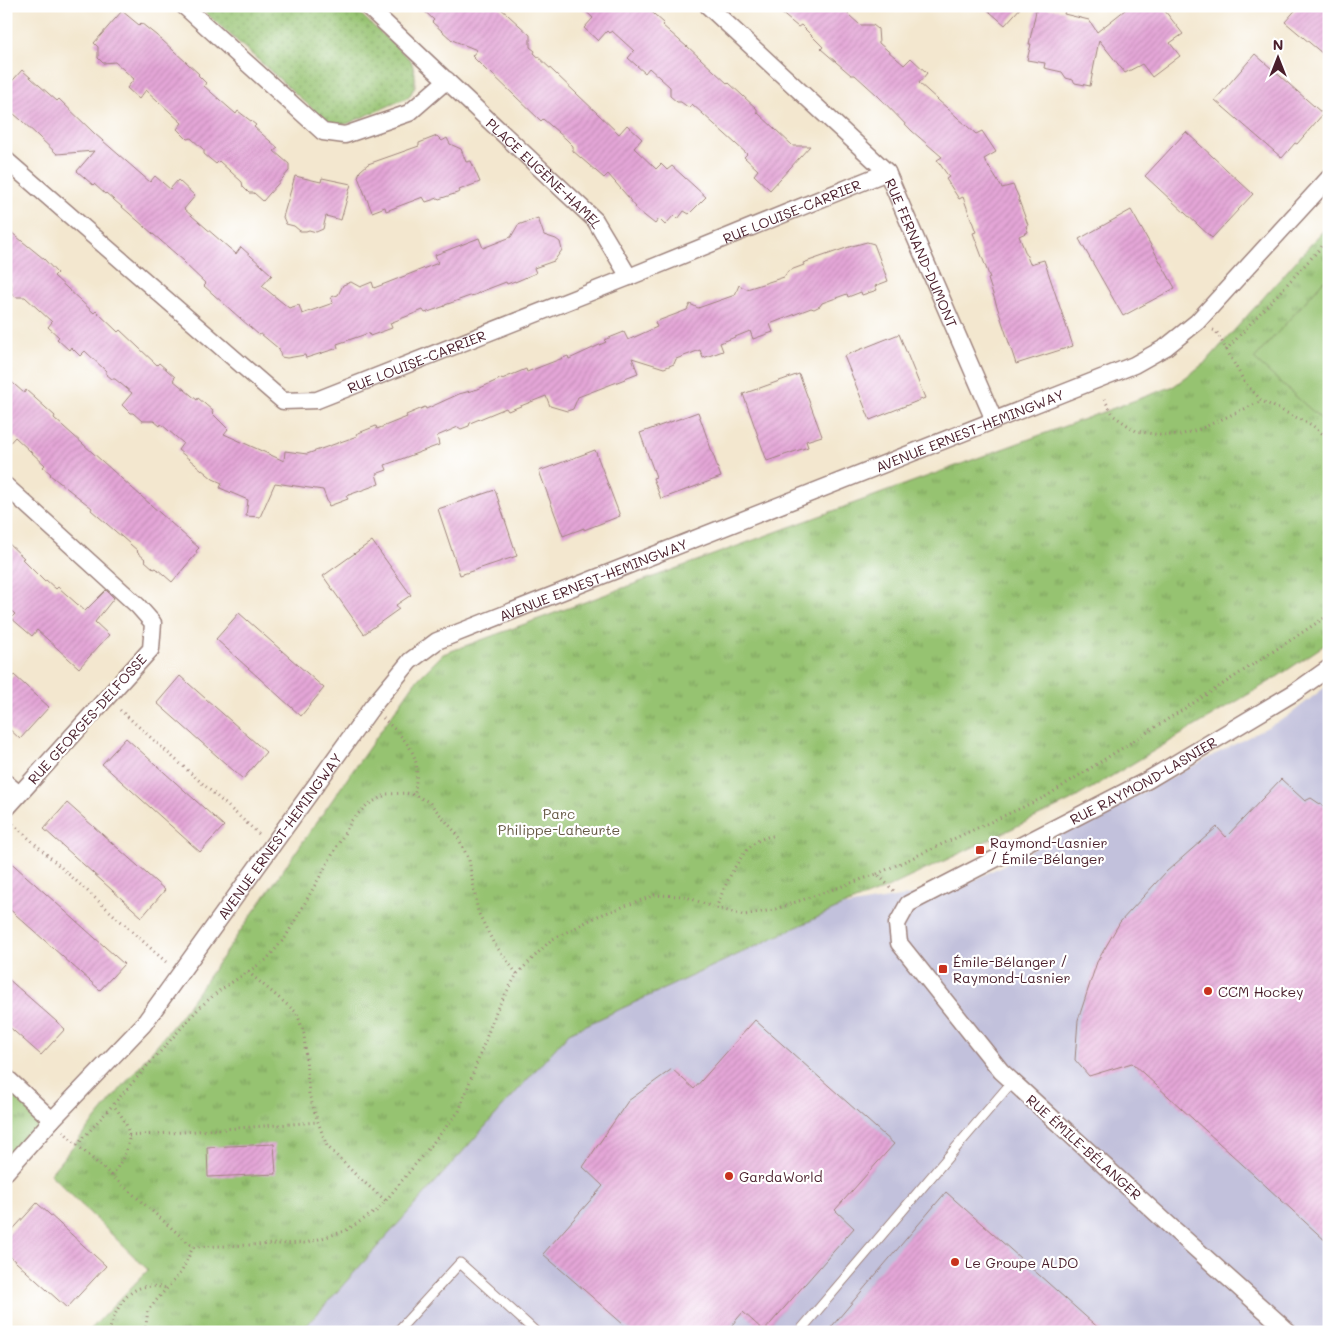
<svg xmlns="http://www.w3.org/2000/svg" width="1335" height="1338" viewBox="0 0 1335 1338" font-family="Mali,sans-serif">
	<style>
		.industrial { fill: #c2c1dc }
		.grass { fill: url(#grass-dots); stroke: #70714e }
		.park { fill: url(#park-tufts); stroke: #70714e }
		.garden { fill: #96c371; stroke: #70714e }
		.building { fill: url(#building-hatch) }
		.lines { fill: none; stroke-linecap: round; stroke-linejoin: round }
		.lane-casing { stroke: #9e837d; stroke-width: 11 }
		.street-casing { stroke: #9e837d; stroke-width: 19 }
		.path { stroke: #9e837d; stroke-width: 3; stroke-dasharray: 1 4; stroke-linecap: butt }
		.lane { stroke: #fff; stroke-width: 9 }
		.street { stroke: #fff; stroke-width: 16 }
		.poi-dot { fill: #c8321e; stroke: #fff; stroke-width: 2 }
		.labels { text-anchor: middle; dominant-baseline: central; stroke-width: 4.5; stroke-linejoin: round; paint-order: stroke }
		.street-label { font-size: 14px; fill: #4a1f2b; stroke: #fff }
		.park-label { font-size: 14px; fill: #655844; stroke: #fff }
		.poi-label { font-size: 14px; fill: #4a1f2b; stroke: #fff; text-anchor: start }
	</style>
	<defs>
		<pattern id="grass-dots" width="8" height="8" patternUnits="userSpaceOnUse" patternTransform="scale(1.25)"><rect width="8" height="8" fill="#96c371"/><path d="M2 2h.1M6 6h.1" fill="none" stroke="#7c9e5d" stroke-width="1.8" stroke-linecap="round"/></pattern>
		<pattern id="park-tufts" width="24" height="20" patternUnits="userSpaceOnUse" patternTransform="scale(1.25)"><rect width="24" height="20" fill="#96c371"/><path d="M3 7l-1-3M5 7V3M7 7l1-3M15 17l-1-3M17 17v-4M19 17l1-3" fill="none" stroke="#7c9e5d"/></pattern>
		<pattern id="building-hatch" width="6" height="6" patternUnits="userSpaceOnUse" patternTransform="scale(1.25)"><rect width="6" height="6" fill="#e4a6d7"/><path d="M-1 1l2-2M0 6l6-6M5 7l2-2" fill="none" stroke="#c58eb9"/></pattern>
	</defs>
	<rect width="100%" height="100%" fill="#fff"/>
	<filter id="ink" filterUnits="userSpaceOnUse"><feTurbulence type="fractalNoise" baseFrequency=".02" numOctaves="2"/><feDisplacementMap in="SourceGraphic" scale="10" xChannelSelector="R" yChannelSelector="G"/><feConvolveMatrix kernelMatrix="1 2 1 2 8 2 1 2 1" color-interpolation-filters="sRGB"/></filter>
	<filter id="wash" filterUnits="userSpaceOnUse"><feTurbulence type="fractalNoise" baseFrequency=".0096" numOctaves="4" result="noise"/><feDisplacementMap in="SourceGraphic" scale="20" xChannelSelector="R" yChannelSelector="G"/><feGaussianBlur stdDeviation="1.12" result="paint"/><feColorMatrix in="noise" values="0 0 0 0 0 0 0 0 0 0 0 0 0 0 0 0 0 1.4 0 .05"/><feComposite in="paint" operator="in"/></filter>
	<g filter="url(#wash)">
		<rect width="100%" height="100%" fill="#f3e7cf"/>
		<polygon class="industrial" points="1329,684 1329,1332 301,1332 569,1033 840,907 961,887 1287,717"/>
		<polygon class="grass" points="198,6 352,6 397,48 411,60 415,73 415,86 409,97 347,124 336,124 326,121"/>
		<g class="park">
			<polygon points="1329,224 1329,642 1274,679 1070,801 883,890 840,907 569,1033 301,1332 88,1332 148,1270 50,1174 180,1017 415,682 443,654 1174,386 1206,362"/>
			<polygon points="6,1078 52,1120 6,1172"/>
		</g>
		<polygon class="garden" points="1329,275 1329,426 1254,359"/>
		<g id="blocks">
			<g class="building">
				<polygon points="419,6 498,6 530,35 530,47 535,51 534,53 619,134 627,125 642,139 634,148 656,169 661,164 667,170 672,166 706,197 689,214 684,211 678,219 674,215 665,225 659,219 655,224 635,208 636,207 629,199 629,198 608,174 604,178 573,151 573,146 566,139 543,119 541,121 489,71 488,72 472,56 477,50 452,40 432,22 434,20"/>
				<polygon points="580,6 645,6 664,23 662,25 687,47 687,46 728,84 729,83 757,109 757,112 793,146 810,146 770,190 754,175 758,170 744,157 747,154 692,104 689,108 681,102 677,102 670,96 670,87 649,68 645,73 628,58 634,51 612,31 609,33 607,31 598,41 584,28 593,18"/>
				<polygon points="773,6 839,6 860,25 873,25 878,29 879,43 904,65 911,58 927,73 919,83 976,134 982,131 996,152 984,159 1002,188 1013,185 1019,198 1018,198 1028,225 1026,226 1028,232 1019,236 1030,264 1044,260 1073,346 1016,364 988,279 990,278 973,233 976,232 963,197 959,199 946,179 949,177 937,160 942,157 912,131 877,95 855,75 851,75 821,49 823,47 801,25 798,27"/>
				<polygon points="983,6 1022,6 1005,25"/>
				<polygon points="1037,6 1065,11 1064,14 1089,20 1097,32 1130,6 1161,6 1183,34 1170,43 1180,56 1152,77 1142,64 1125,73 1099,40 1090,86 1075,83 1073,80 1066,78 1062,72 1044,68 1045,63 1027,60 1031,44 1029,44"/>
				<polygon points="1299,6 1329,6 1329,59 1285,22"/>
				<polygon points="122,11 139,25 141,23 162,40 199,74 198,75 206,83 204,86 236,114 238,111 256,125 254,127 278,148 274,151 289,164 289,171 263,201 254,193 249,193 243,187 242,182 219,161 216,164 204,154 204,150 191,138 187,139 177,129 182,123 146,90 139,99 127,88 134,79 115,62 103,63 98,58 98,47 94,43"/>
				<polygon points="1255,54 1323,114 1297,144 1295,143 1282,158 1215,100"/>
				<polygon points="22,70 57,101 59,99 95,134 150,182 155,176 170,189 178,180 195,196 184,209 236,254 241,247 272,275 262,286 289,308 299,305 302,314 333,303 331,297 338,295 343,285 351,282 360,287 372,282 374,288 438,263 435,255 453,248 479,238 483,248 511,237 518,225 538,218 544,235 556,239 560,242 562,250 554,261 534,268 536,273 515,282 515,281 507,284 506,282 480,292 475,295 470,296 445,305 445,306 425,313 423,310 390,323 392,328 370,336 369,333 337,344 338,348 306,358 305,355 287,358 281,357 279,349 261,334 259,335 204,286 206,284 183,262 184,261 106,193 105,194 94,184 93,185 77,171 94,151 57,154 21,120 14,114 12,114 6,109 6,88"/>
				<polygon points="1186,132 1253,194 1212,238 1145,176"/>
				<polygon points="437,136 442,141 447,138 450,144 461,149 466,162 471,161 480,182 459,190 460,192 439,199 438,198 426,202 423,197 386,211 385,207 372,212 358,177 360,171 368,164 419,146 419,143"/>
				<polygon points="295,176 321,182 322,178 351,184 341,220 326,216 323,229 316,232 309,230 306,231 300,231 294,226 286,224 283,217"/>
				<polygon points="1131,210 1175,288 1123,316 1079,239"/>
				<polygon points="6,228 44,259 57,273 54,276 94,313 96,311 118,332 120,330 157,365 159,363 175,377 173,380 197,400 198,398 213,411 212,413 228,429 224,434 284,461 285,451 307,454 357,436 356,434 376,426 377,429 407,417 406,415 425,407 426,409 459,394 478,389 502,378 502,379 526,369 527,372 568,356 569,359 606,342 604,340 624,332 628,340 657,327 655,322 687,310 690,304 698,308 735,295 739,285 747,289 784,277 788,271 804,265 803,263 852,246 867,242 874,244 888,281 875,286 877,290 862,295 861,292 848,297 847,294 822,303 820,306 814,309 811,308 770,324 773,332 753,339 750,331 720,343 723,351 703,358 700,350 676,359 674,364 664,368 632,358 638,373 625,378 625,379 578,397 573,409 567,411 550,406 546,396 508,411 506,408 470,423 469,426 461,429 458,427 437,436 439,445 385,465 387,470 376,474 379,484 346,496 348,499 329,506 323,490 275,483 260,517 246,516 248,500 220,488 222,483 213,479 178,450 183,443 161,424 160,426 154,421 142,421 133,413 130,413 122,405 132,393 115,379 112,379 106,374 106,371 85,351 80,356 71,347 69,350 57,339 59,337 48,327 52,322 25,297 16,297 11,293 11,284 6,280"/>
				<polygon points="899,334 925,398 870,420 844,356"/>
				<polygon points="799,374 822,436 806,441 808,447 767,461 743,394"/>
				<polygon points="6,377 24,393 26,390 55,416 54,418 199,548 196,551 197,553 172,582 156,568 154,569 144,560 145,559 137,552 138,551 91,510 92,508 50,475 51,474 43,467 45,465 15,437 6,447"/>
				<polygon points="698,412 721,477 661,499 653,478 656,477 640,433"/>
				<polygon points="595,450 620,516 584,530 584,528 563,536 539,471"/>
				<polygon points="495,490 517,556 460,575 438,509"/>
				<polygon points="6,541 24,558 22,559 45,582 46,580 56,589 58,587 85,611 106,590 114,598 95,622 109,635 79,668 37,630 32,636 11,618 15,614 6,606"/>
				<polygon points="372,541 411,595 396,605 399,609 364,634 323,576"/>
				<polygon points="239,613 324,688 301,716 216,639"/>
				<polygon points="14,675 49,707 20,739 6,726 6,684"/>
				<polygon points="180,676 266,752 243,779 157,703"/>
				<polygon points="126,738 224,826 200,852 102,764"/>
				<polygon points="1281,779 1305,801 1311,798 1329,810 1329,1244 1132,1063 1089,1076 1075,1060 1078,1020 1097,962 1120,922 1166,872 1217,827 1226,837"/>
				<polygon points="67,803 165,890 142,917 44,829"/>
				<polygon points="6,858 124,964 100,990 6,906"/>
				<polygon points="6,977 65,1029 41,1055 6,1024"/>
				<polygon points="755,1020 894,1144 835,1210 854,1228 764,1331 743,1312 726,1332 632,1332 543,1254 603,1186 583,1167 628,1101 672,1069 694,1089"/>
				<polygon points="274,1144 276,1174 208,1177 207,1147"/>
				<polygon points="946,1192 1103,1332 827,1332"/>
				<polygon points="37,1203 106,1266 67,1308 6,1253 6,1237"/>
			</g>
		</g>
	</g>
	<g filter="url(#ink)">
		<use href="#blocks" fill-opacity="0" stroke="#9e837d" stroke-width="1"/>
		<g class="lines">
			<defs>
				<g id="lane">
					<polyline points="397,1332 460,1263 536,1332"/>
					<polyline points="799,1332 1012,1082"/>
				</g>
				<g id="street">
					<polyline points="184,6 323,132 345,135 409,113 447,80"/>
					<path id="s1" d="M367 6 595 220 629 277"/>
					<path id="s2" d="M708 6 887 172 994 420"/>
					<path id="s3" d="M6 160 283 401 317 400 629 277 887 172"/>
					<polyline points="6,486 138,606 153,623 151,649 6,809"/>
					<polyline points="6,783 19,794"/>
					<polyline points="6,1077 52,1120"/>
					<path id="s4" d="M6 1172 52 1120 143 1025 372 707 410 661 437 641 1134 365 1166 347 1197 322 1329 178"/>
					<path id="s5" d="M1289 1332 1169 1225 1001 1071 899 943 897 924 908 904 1148 780 1295 692 1329 668"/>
				</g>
			</defs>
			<use href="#lane" class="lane-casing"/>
			<use href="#street" class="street-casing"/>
			<g class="path">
				<polyline points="1213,330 1216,331 1245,383 1262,401 1312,425 1329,439"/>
				<polyline points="1226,350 1329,239"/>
				<polyline points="1104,399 1114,416 1136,431 1160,435 1180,435 1200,429 1262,401"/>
				<polyline points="120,710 259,834"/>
				<path d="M383 718C396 731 412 744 416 763 418 773 415 785 415 795"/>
				<polyline points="13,824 166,962"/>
				<polyline points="877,874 1045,797 1220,686 1329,615"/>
				<path d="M716 908C726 884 743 837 774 836"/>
				<polyline points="248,972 297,1013 304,1034 309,1094 318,1122 327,1146 358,1177 386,1201"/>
				<polyline points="63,1131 77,1145 193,1247 306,1243 345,1231 378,1210 459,1111 497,1009 517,974 551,940 598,916 655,895 684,896 716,908 744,915 773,910 877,874 896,893"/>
				<polyline points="129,1136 318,1122"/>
				<polyline points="77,1145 200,1007 220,990 266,960 285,938 352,820 367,805 387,794 406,793 415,795 429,802 456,833 469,860 478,912 493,942 517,974"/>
				<path d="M112 1176C130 1147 138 1134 113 1105"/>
				<path d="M109 1332C114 1314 123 1292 143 1287 151 1285 159 1287 167 1288"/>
				<polyline points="145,1332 148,1310 182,1271 193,1247"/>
			</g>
			<use href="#lane" class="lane"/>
			<use href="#street" class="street"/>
		</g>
	</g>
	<g class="poi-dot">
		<rect x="975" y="845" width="10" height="10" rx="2.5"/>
		<rect x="938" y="964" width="10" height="10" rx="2.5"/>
		<circle cx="1208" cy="991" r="5"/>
		<circle cx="729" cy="1176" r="5"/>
		<circle cx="955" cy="1262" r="5"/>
	</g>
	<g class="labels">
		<g class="street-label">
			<text stroke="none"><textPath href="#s1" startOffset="244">PLACE EUGÈNE-HAMEL</textPath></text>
			<text stroke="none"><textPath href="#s3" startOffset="912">RUE LOUISE-CARRIER</textPath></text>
			<text stroke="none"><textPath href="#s2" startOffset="332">RUE FERNAND-DUMONT</textPath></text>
			<text stroke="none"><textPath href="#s3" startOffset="508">RUE LOUISE-CARRIER</textPath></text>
			<text stroke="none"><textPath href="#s4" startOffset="1259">AVENUE ERNEST-HEMINGWAY</textPath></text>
			<text stroke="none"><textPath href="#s4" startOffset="854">AVENUE ERNEST-HEMINGWAY</textPath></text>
			<text transform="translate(87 719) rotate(-48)">RUE GEORGES-DELFOSSE</text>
			<text stroke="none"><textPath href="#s5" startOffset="860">RUE RAYMOND-LASNIER</textPath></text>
			<text stroke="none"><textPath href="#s4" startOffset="434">AVENUE ERNEST-HEMINGWAY</textPath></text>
			<text transform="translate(1084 1147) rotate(42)">RUE ÉMILE-BÉLANGER</text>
		</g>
		<g class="park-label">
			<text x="559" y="813">Parc<tspan x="559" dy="16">Philippe-Laheurte</tspan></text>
		</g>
		<g class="poi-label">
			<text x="990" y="842">Raymond-Lasnier<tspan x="990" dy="16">/ Émile-Bélanger</tspan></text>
			<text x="953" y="961">Émile-Bélanger /<tspan x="953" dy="16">Raymond-Lasnier</tspan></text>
			<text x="1218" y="991">CCM Hockey</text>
			<text x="739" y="1176">GardaWorld</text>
			<text x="965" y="1262">Le Groupe ALDO</text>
		</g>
	</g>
	<rect width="1335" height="1338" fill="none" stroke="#fff" stroke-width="25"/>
	<g transform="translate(1278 58)" stroke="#ffffff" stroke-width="4" paint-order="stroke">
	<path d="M0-4L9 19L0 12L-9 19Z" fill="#4a1f2b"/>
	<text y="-8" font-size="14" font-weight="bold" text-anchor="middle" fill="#4a1f2b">N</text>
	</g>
</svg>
